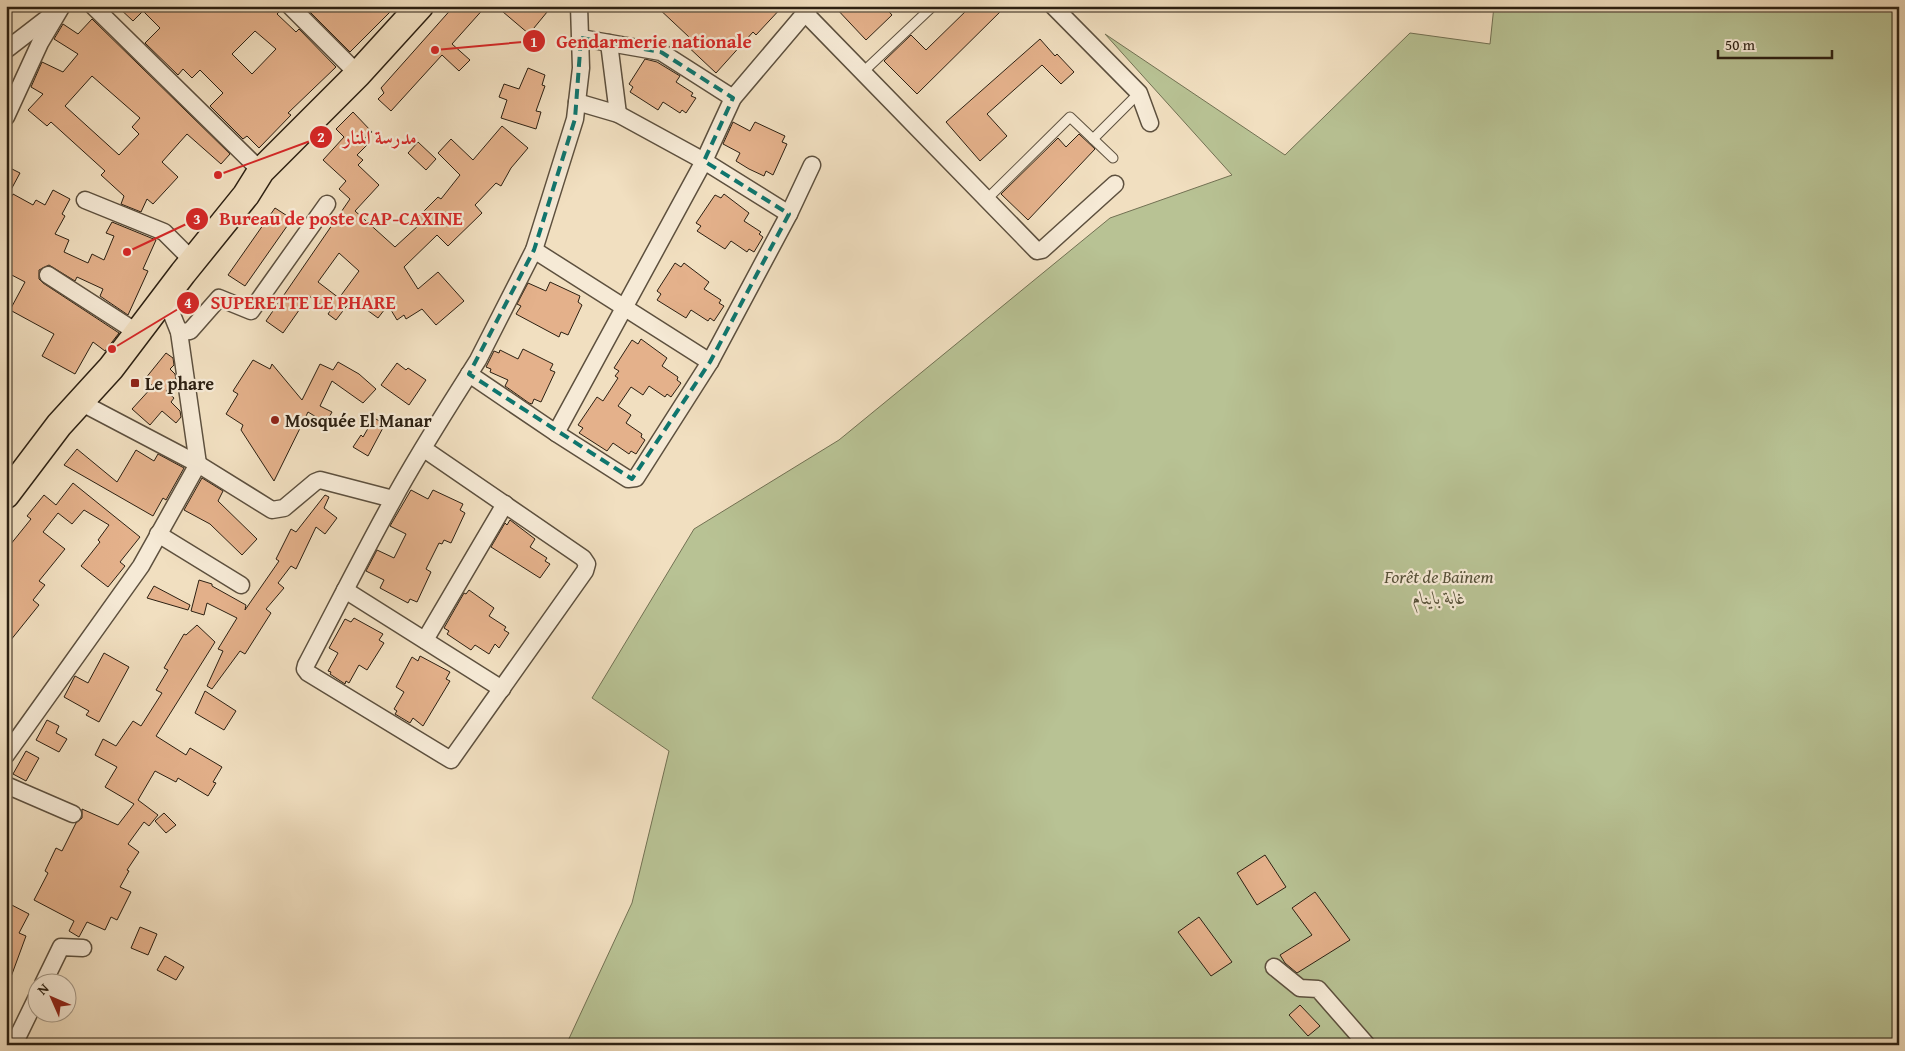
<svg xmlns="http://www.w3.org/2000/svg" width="1905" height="1051" viewBox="0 0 1905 1051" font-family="'Gentium Book Plus',Amiri,serif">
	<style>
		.green { fill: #b8c294; stroke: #727153 }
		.building { fill: #e4b18b; stroke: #2c2012; fill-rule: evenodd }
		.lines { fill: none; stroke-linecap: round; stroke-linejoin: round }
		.service-casing { stroke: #5d503e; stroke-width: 11 }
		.minor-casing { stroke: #5d503e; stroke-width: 19 }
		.primary-casing { stroke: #2c2012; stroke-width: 29 }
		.service { stroke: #f6ead6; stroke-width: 9 }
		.minor { stroke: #f6ead6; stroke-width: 16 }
		.primary { stroke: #f1dfc0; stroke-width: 26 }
		.marked { fill: none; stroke: #0f766e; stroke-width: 4; stroke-dasharray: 10 6; stroke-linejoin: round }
		.poi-dot { fill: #8f2418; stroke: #f6ead6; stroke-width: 2 }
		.labels { text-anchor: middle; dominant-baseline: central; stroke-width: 4.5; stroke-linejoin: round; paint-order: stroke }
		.poi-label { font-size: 18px; font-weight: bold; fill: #2c2012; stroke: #f6ead6; text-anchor: start }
		.park-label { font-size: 18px; font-style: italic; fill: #565139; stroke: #f6ead6 }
		.leader { fill: none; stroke: #d62828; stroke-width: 2 }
		.callout-dot { fill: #d62828; stroke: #f6ead6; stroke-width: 2 }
		.mark-label { font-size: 15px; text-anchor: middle; font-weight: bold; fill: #fff }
		.callout-label { font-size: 19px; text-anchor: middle; font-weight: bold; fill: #d62828; stroke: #f6ead6; stroke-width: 4.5; stroke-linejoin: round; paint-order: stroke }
	</style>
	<rect width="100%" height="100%" fill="#f1dfc0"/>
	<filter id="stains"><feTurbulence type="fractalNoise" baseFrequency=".004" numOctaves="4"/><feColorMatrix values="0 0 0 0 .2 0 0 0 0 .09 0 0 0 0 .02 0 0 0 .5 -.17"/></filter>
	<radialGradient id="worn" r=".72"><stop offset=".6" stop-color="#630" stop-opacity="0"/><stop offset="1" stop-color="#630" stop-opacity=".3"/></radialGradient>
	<polygon class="green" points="1494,6 1899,6 1899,1045 566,1045 632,903 669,751 592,698 694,529 839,440 1110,218 1232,175 1105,34 1285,155 1410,33 1490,44"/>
	<g class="building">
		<path d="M117 6H280L281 10 277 14 296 32 299 29 336 67 288 113 291 115 259 148 247 136 243 139 210 106 223 93 200 70 192 78 183 69 178 75 145 43 160 28 143 11 133 21ZM255 31 276 49 252 74 232 54Z"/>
		<polygon points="304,6 396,6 350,52"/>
		<polygon points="454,6 486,6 452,44 470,60 459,71 442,55 391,111 378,99 384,93 381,88"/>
		<polygon points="496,6 552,6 529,34"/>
		<polygon points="656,6 783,6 756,35 753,32 716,73 683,42 689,37"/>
		<polygon points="834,6 884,6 892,15 866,40"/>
		<polygon points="971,6 1006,6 917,94 884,61 911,35 926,50"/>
		<path d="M92 19 230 154 221 164 187 134 162 162 178 177 153 204 147 199 141 212 121 204 124 196 101 175 105 171 51 122 47 126 28 110 43 94 31 87 42 62 63 72 78 54 54 39 63 24 78 34ZM92 76 140 118 132 127 139 134 119 155 65 106Z"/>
		<polygon points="1040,39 1055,56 1057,54 1074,72 1061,84 1042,65 987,114 1007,136 980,161 946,122"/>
		<polygon points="645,59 657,62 680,76 676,82 693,93 691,96 696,98 686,113 682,110 680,113 663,102 658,110 630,92 633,87 629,84"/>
		<polygon points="528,68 545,75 542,85 545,86 536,111 541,112 536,129 501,118 507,100 499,97 504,84 519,89"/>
		<path d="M353 112 372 132 364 139 369 143 357 155 363 160 358 165 379 185 355 211 395 247 419 225 415 220 438 197 441 199 460 175 438 153 451 139 473 160 502 126 528 148 511 168 501 186 496 183 475 205 482 213 448 246 437 235 404 267 418 289 438 272 464 301 436 325 422 309 406 319 404 315 397 320 388 305 378 318 352 299 336 320 328 314 330 311 309 296 283 333 266 321 350 199 339 189 346 181 323 160 344 137 336 129ZM339 253 359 271 339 298 318 282Z"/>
		<polygon points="733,122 750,131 755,122 785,136 782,142 787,144 773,175 766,171 764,176 749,169 736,161 740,153 723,144"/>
		<polygon points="1079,134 1095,149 1028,220 1001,194 1058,138 1066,147"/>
		<polygon points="418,142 436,159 426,170 408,153"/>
		<polygon points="6,166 20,173 6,199"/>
		<polygon points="53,190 70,199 62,214 65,216 55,234 69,240 64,252 88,263 92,254 104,260 114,236 106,233 112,222 156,240 143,269 148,271 128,315 100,296 103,289 77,277 75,281 49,265 39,270 39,279 43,283 119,333 105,351 93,342 75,374 42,356 54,334 10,310 25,282 6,272 6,207 13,194 33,205 36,200 45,205"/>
		<polygon points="724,194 749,213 744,221 761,232 759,234 763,237 754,252 749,249 747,252 731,241 725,249 697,231 701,226 696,223 715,195 721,198"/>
		<polygon points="275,208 292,219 245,286 228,275"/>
		<polygon points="675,263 681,267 684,263 709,282 704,289 721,300 719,303 724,306 714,321 710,318 708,321 691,310 686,318 657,300 661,294 657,291"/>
		<polygon points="550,282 580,296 578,302 582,305 568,335 561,332 559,337 516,314 521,306 517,304 528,283 546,291"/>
		<polygon points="641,339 667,358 662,366 678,377 677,380 681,383 671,397 667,394 665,397 649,386 643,395 631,387 618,406 631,415 626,423 642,434 641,437 645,440 636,454 631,451 629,454 613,443 607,451 579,433 583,428 578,425 597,397 603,401 618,378 615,376 619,371 614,368 632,340 638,344"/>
		<polygon points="523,349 553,364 550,370 555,372 541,402 534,399 532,404 529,403 505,386 508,380 490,372 491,369 486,367 494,351 499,353 500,350 518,359"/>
		<polygon points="166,353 173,358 174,365 170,369 175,374 176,380 166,391 174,398 171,402 180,411 181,417 176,423 162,411 150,425 132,409 153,386 145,379"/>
		<polygon points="253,360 270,369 272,364 302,400 320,364 333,370 338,362 359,374 376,389 363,403 332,381 320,406 332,412 326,423 308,412 274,481 241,430 243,425 226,414 238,394 233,391"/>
		<polygon points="397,363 406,370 408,368 426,380 409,405 381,385"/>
		<polygon points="374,418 385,424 368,456 353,447 361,435 363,437"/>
		<polygon points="77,449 117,482 136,450 154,461 158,454 184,468 166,500 163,498 153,516 64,465"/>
		<polygon points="202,478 223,491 218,501 257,539 242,555 210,524 184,510"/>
		<polygon points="73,483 140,537 120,562 125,566 108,587 81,566 100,542 98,540 109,525 84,510 72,524 58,513 43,532 65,549 39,581 45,585 33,600 39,605 6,646 6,550 31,519 27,516 44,495 56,505"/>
		<polygon points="411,490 428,499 433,490 463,504 460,510 465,513 451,543 444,540 442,544 439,543 426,569 431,572 417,602 410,599 408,603 380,588 384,580 366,571 377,550 394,558 406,534 390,526"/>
		<polygon points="325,495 329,497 324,508 337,518 325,534 316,527 296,569 291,566 278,583 284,588 266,609 271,613 245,654 240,651 212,689 207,686 223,651 218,649 237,618 207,603 204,615 191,611 199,580 212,584 212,586 246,605 245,610 279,561 276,559 291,529 296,532"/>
		<polygon points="510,520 535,539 530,547 547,558 545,561 550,564 540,578 491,547 505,523 507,525"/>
		<polygon points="154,586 190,605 188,610 147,598"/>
		<polygon points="469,590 494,608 489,616 506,627 504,630 509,633 499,648 495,644 489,654 475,645 471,650 447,634 449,631 444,628 464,593 466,594"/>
		<polygon points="354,618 383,634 379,640 384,643 367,670 359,665 349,683 346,681 345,684 330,674 331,672 328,671 338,653 329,648 345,619 351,622"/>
		<polygon points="197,625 215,642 156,736 186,755 190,748 222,767 213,782 216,783 208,796 178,778 176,782 155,771 138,800 158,815 149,826 144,822 128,844 139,852 127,870 129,871 120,887 131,892 117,920 111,917 105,930 87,922 79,937 69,931 74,921 34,900 48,873 45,871 56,848 62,851 76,823 82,818 82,809 118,825 134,804 105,787 117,767 95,755 103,739 116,746 133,721 141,726 162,693 156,690 168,670 164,668 184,634 186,635"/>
		<polygon points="104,653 129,667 99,722 86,715 89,711 64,697 75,676 88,683"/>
		<polygon points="420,656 450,672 446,679 450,681 423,726 413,718 410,723 395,714 397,711 394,709 404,692 396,687 412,657 418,661"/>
		<polygon points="205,691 236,711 224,730 195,713"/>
		<polygon points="47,720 59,726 56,733 67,739 59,752 36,740"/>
		<polygon points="26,751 39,758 26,781 13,774"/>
		<polygon points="164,813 176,825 166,833 155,821"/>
		<polygon points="1265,855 1286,887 1257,905 1237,873"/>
		<polygon points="1315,892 1350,940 1297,973 1285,963 1280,955 1312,935 1292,908"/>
		<polygon points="6,902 29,914 19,933 26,936 8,985"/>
		<polygon points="1199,917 1232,962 1211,976 1178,932"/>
		<polygon points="140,927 157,934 148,955 131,948"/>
		<polygon points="165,956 184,967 176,980 157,970"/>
		<polygon points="1300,1005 1320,1026 1308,1036 1289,1015"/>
	</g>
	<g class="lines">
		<defs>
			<g id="service">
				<polyline points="862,73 933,6"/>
				<polyline points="1093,139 1139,93"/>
				<polyline points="986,200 1070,117 1113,158"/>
			</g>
			<g id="minor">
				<polyline points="93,6 261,171"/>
				<polyline points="290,6 358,74"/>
				<polyline points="1053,6 1139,93 1150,123"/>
				<polyline points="805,13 1037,251 1042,250 1115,184"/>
				<polyline points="581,38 661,52 733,98"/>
				<polyline points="609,43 618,114"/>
				<polyline points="6,50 54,13"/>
				<polyline points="577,102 618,114 704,161 789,214"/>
				<polyline points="6,117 40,43 62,6"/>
				<polyline points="85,200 164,232 193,261"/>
				<polyline points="534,250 710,362"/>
				<polyline points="48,275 138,333"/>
				<polyline points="179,332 190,331 219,298 251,311 327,204"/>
				<polyline points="469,374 556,433 628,479 636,478 710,362 789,214 812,165"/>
				<polyline points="80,402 198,464 272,510 284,508 315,482 320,480 393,499"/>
				<polyline points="556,433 704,161 733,98 811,6"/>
				<path d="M424 449 583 558 587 564 585 571 451 760 308 673 305 669 306 665C335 610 363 554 393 500 419 452 449 406 478 360L534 250 575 119 581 68 579 6"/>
				<polyline points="158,534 241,585"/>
				<polyline points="345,590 502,689"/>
				<polyline points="425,640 505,504"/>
				<polyline points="6,755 141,566 198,464 179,332 165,297"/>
				<polyline points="6,785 73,814"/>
				<polyline points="1274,967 1300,988 1318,989 1367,1045"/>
				<polyline points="43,984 61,947 83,948"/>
				<polyline points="10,1045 18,1036 38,995"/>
			</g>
			<polyline id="primary" points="6,495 59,425 111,368 183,273 246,195 261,171 358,74 420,6"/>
		</defs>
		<use href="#service" class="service-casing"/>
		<use href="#minor" class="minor-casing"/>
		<use href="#primary" class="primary-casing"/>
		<use href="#service" class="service"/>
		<use href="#minor" class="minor"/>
		<use href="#primary" class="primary"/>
	</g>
	<path class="marked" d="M581 38 661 52 733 98 704 161 789 214 710 362 632 479 469 374 534 250 575 119Z"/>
	<g class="poi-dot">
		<rect x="130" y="378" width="10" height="10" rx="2.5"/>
		<circle cx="275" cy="420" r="5"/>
	</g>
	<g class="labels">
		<g class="poi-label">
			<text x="145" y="383">Le phare</text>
			<text x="285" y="420">Mosquée El Manar</text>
		</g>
		<g class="park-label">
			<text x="1439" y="576">Forêt de Baïnem<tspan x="1439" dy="21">غابة باينام</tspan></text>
		</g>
	</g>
	<path class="leader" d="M435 50L534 41M218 175L321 137M127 252L197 219M112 349L188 303"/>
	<g class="callout-dot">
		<circle cx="435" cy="50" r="5"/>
		<circle cx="218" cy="175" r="5"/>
		<circle cx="127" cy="252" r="5"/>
		<circle cx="112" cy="349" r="5"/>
		<circle cx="534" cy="41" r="12"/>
		<circle cx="321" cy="137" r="12"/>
		<circle cx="197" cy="219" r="12"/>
		<circle cx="188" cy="303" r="12"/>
	</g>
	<g class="mark-label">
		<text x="534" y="47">1</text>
		<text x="321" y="142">2</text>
		<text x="197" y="224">3</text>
		<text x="188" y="308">4</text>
	</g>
	<g class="callout-label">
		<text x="654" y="48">Gendarmerie nationale</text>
		<text x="380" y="144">مدرسة المنار</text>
		<text x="341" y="225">Bureau de poste CAP-CAXINE</text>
		<text x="303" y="309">SUPERETTE LE PHARE</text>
	</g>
	<rect width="1905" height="1051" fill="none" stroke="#f1dfc0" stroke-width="25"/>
	<rect x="8" y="8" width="1890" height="1036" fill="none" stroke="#2c2012" stroke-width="2.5"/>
	<rect x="12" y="12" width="1880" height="1026" fill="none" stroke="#2c2012"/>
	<g transform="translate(52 998) rotate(315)"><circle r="24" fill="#f6ead6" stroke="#a59988"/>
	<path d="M0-4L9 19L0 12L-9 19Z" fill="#8f2418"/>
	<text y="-8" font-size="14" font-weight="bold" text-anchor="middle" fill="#2c2012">N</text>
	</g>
	<path d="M1718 50v8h114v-8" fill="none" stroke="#2c2012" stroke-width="2.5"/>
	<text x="1725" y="50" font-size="15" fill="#2c2012" stroke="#f6ead6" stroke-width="4" paint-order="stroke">50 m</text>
	<rect width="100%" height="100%" filter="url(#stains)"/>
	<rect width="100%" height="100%" fill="url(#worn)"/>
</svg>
